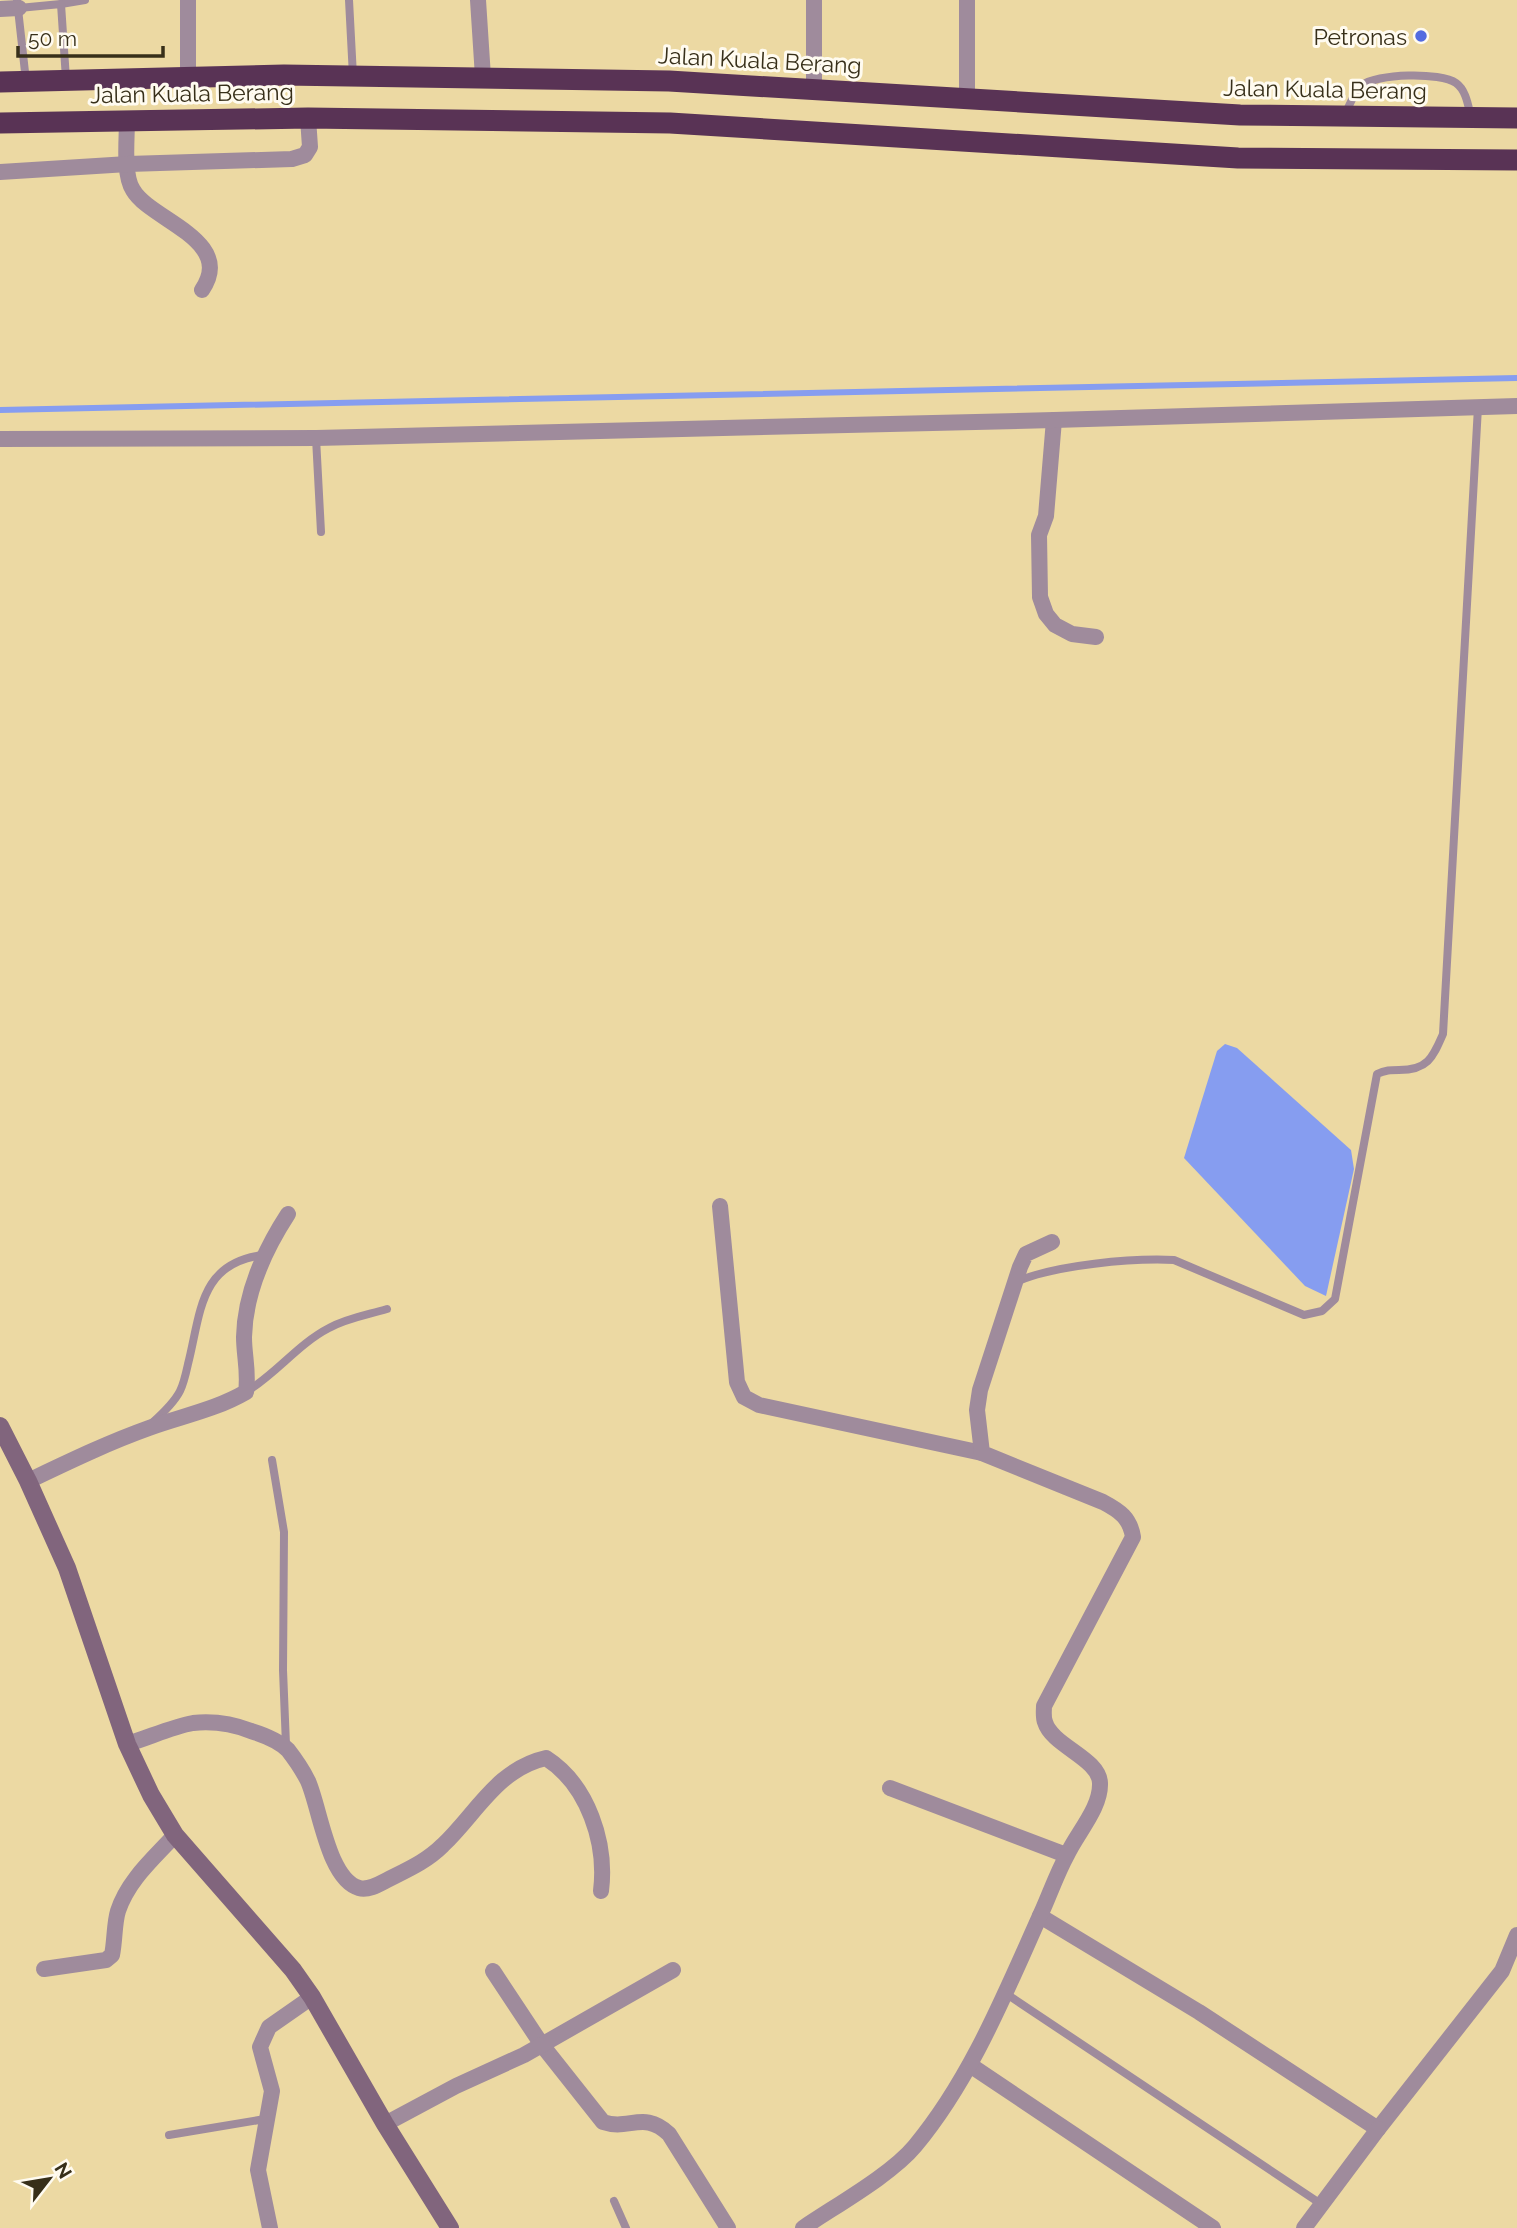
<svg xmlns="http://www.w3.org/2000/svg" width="1517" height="2228" viewBox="0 0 1517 2228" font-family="Raleway,sans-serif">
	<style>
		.water { fill: #869df0 }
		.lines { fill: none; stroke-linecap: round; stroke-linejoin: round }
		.stream { stroke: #869df0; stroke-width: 6 }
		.lane { stroke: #9f8b9c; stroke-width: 8 }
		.street { stroke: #9f8b9c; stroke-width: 16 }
		.secondary { stroke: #81657d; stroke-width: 18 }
		.highway { stroke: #593355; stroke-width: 21 }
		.poi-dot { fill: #536be0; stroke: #fffbf0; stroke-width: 2.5 }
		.labels { text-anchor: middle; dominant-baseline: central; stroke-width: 6; stroke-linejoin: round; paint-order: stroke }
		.poi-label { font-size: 23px; fill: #372f19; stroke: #fffbf0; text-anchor: end }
		.street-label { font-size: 23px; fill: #372f19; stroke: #fffbf0 }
	</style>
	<rect width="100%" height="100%" fill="#ecd9a3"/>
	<polygon class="water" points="1225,1044 1237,1048 1351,1150 1354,1169 1326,1296 1305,1286 1184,1158 1217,1051"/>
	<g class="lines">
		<polyline class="stream" points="0,410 1517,378"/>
		<g class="lane">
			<polyline points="17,0 26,81"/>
			<polyline points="349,0 353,76"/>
			<polyline points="61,4 85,0"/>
			<polyline points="19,8 61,4 66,79"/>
			<path d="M1345 114C1350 105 1354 92 1361 86 1376 73 1441 72 1456 83 1466 90 1468 105 1471 117"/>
			<polyline points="316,438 321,532"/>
			<path d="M1018 1281C1057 1265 1131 1258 1174 1260L1304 1315 1322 1311 1335 1299 1377 1074C1385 1070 1391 1070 1399 1070 1428 1070 1433 1057 1443 1034L1478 407"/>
			<path d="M246 1392C276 1374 298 1344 329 1328 347 1318 367 1315 387 1309"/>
			<path d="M152 1423C162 1414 174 1403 180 1391 184 1383 186 1373 188 1364 201 1313 199 1263 263 1255"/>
			<polyline points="272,1460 284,1532 283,1670 286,1745"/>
			<polyline points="1005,1993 1321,2204"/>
			<polyline points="169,2135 265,2119"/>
			<polyline points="614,2201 626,2228"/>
		</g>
		<g class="street">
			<polyline points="478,0 483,77"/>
			<polyline points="814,0 814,89"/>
			<polyline points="967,0 967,99"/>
			<polyline points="0,9 19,8"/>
			<polyline points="188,76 188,0"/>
			<path d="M127 120C127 139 123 175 133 190 150 220 236 240 202 290"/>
			<polyline points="0,172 128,164 292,159 305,155 310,147 308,118"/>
			<polyline points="1054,420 1046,516 1039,535 1040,597 1046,614 1055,625 1072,634 1096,637"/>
			<polyline points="0,439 316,438 1054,420 1517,406"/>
			<polyline points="720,1206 737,1382 744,1397 759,1405 982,1453"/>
			<path d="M28 1481C68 1462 107 1443 149 1428 182 1416 215 1410 246 1392 249 1372 244 1356 244 1337 245 1292 264 1251 288 1214"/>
			<path d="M127 1744C148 1738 171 1727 193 1723 212 1721 233 1724 251 1731 264 1735 278 1740 288 1750 295 1759 303 1771 308 1781 320 1808 328 1879 359 1888 369 1891 381 1883 389 1879 409 1869 427 1861 443 1845 476 1814 497 1769 546 1758 588 1785 607 1843 601 1891"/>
			<polyline points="890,1788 1066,1855"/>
			<polyline points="1040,1916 1199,2012 1378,2129 1502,1971 1517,1935"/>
			<path d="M44 1969 106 1960 112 1955C115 1941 114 1924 118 1911 128 1880 154 1858 175 1835"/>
			<path d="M493 1971 542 2045 603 2122C629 2131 644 2110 669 2134L728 2228"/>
			<polyline points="970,2065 1213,2228"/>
			<polyline points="385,2124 456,2086 524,2055 673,1970"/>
			<polyline points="270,2228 258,2170 272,2091 260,2047 269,2027 312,1997"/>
			<path d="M803 2228C835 2206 891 2175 915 2146 970 2080 1004 1996 1039 1918 1049 1897 1056 1875 1067 1855 1077 1833 1101 1808 1100 1783 1099 1758 1052 1746 1045 1722 1043 1717 1044 1710 1044 1706L1133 1537C1130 1518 1120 1511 1103 1502L982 1453 977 1410 980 1390 1020 1267 1026 1254 1052 1242"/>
			<polyline points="1304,2228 1378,2129"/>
		</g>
		<polyline class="secondary" points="0,1426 28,1481 67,1568 127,1744 151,1795 175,1835 293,1970 312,1997 385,2124 450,2228"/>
		<g class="highway">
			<polyline points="0,82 284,75 669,81 1240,115 1517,118"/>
			<polyline points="0,123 308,118 670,123 1238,158 1517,160"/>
		</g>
	</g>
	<circle class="poi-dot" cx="1421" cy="36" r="7"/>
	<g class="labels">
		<g class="poi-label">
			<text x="1407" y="36">Petronas</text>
		</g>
		<g class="street-label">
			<text transform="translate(760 60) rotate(3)">Jalan Kuala Berang</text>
			<text transform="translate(1325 89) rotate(1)">Jalan Kuala Berang</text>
			<text transform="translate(192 93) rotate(-1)">Jalan Kuala Berang</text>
		</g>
	</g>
	<g transform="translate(49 2179) rotate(59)" stroke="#fffbf0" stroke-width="5" paint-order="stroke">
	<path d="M0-5L12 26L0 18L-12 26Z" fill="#372f19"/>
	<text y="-10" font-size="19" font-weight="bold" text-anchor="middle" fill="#372f19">N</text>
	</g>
	<path d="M18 46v10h145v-10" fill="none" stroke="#372f19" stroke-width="3.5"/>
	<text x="28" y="46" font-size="21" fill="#372f19" stroke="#fffbf0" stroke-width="5" paint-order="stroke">50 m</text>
</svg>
